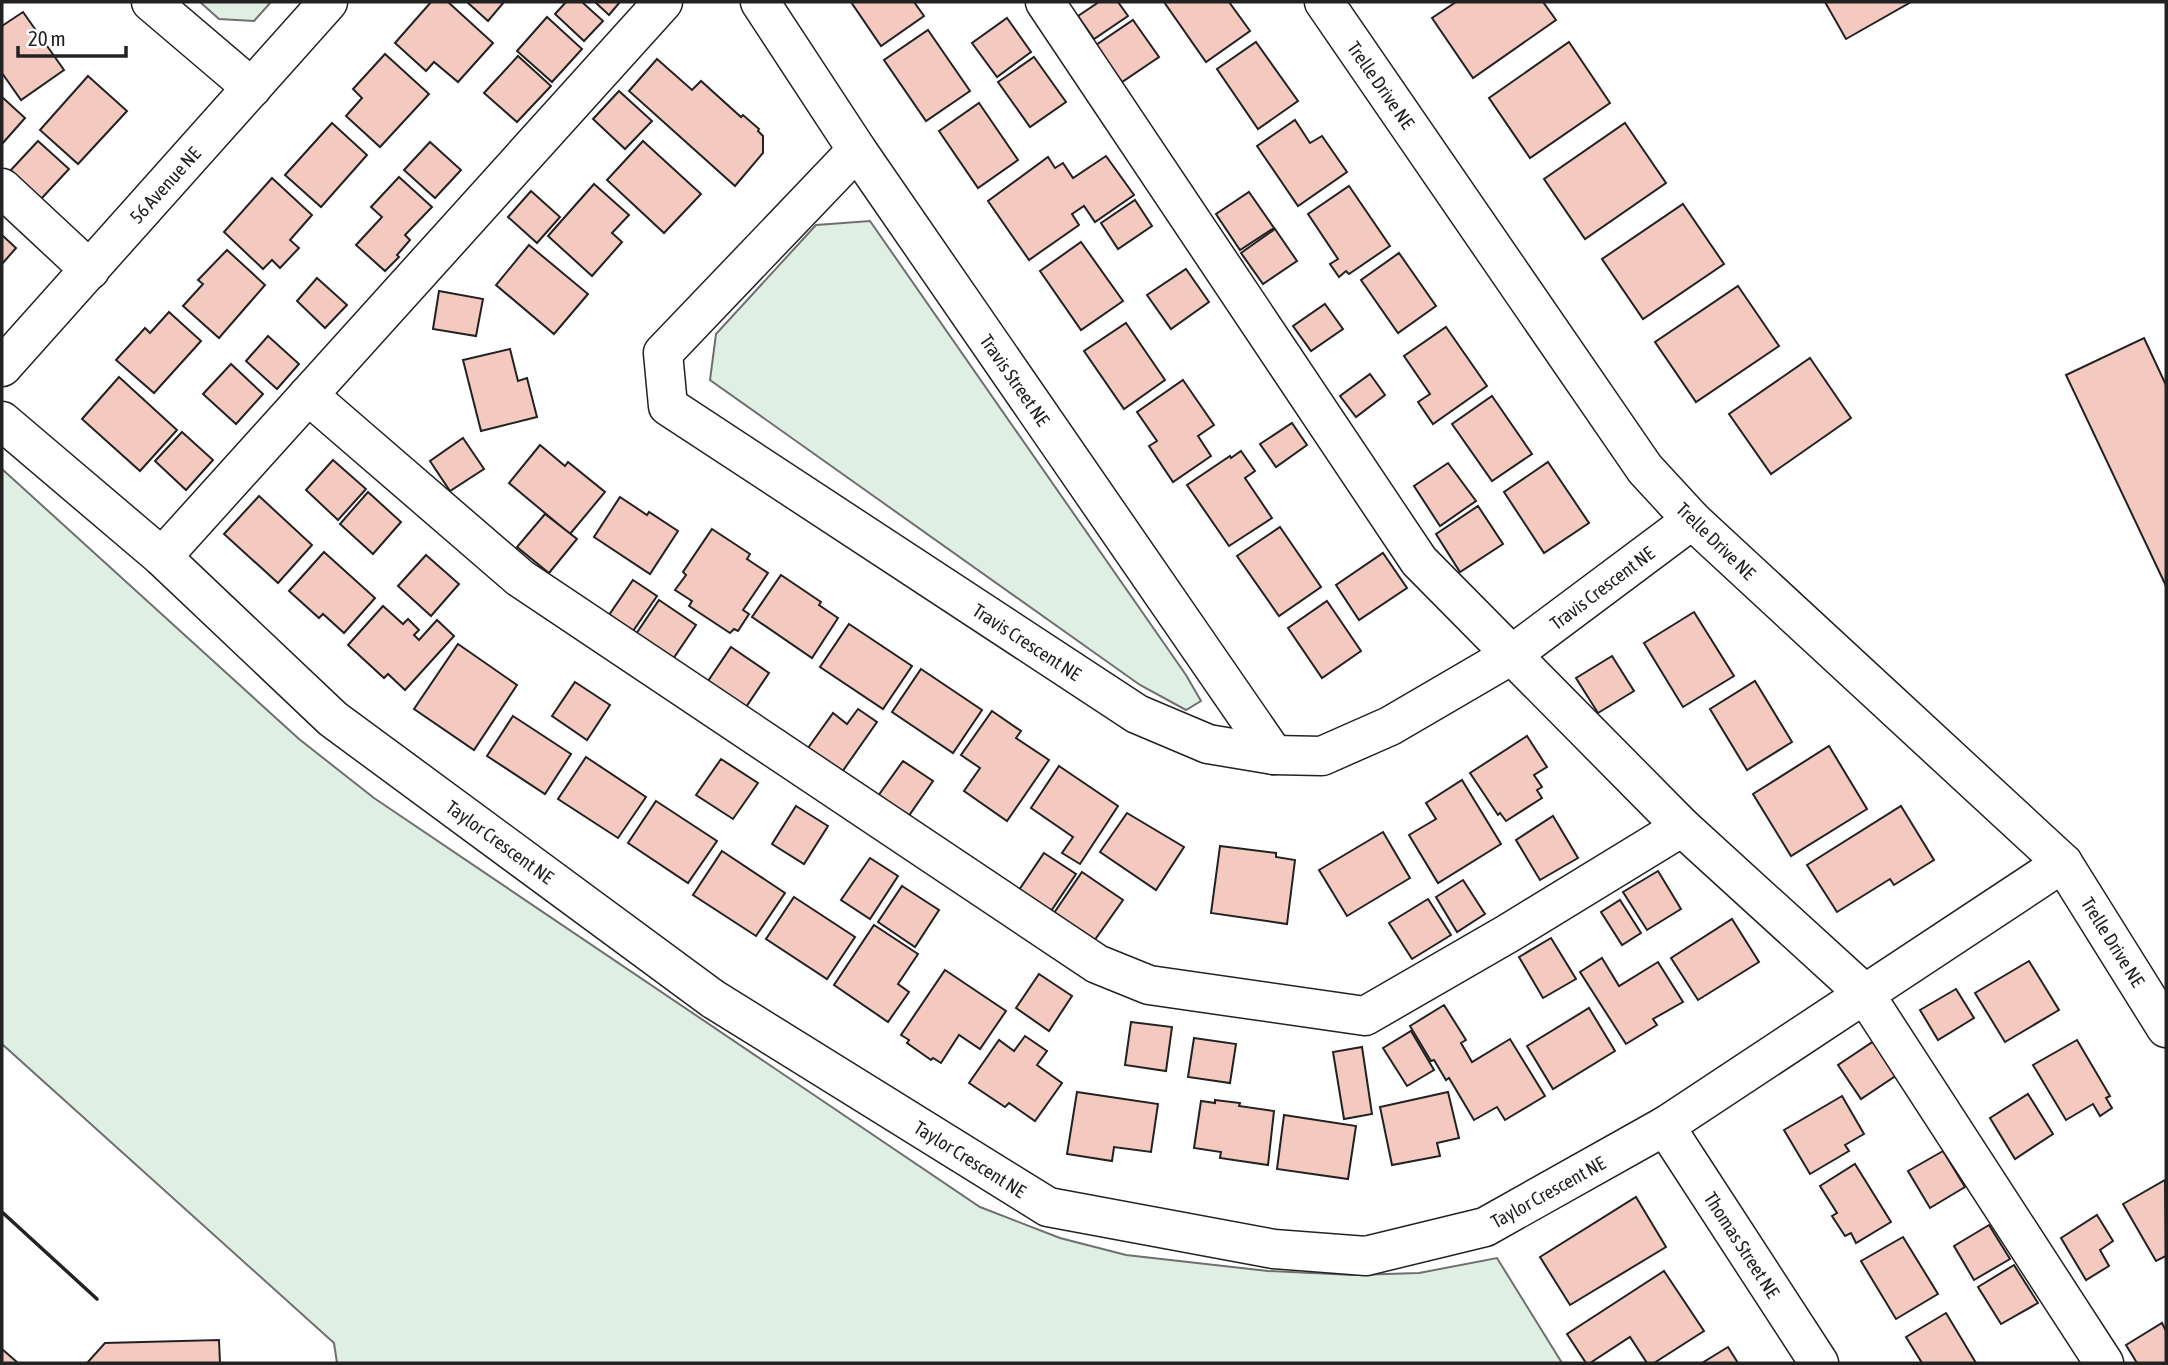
<svg xmlns="http://www.w3.org/2000/svg" width="2168" height="1365" viewBox="0 0 2168 1365" font-family="'Asap Condensed',sans-serif">
	<style>
		.green { fill: #e0efe3; stroke: #6f6f6f; stroke-width: 2 }
		.building { fill: #f3c9c0; stroke: #222; stroke-width: 2 }
		.lines { fill: none; stroke-linecap: round; stroke-linejoin: round }
		.minor-casing { stroke: #222; stroke-width: 41 }
		.minor { stroke: #fff; stroke-width: 38 }
		.wall { stroke: #222; stroke-width: 3.5 }
		.labels { text-anchor: middle; dominant-baseline: central; stroke-width: 5; stroke-linejoin: round; paint-order: stroke }
		.street-label { font-size: 19px; fill: #222; stroke: #fff }
	</style>
	<rect width="100%" height="100%" fill="#fff"/>
	<g class="green">
		<polygon points="200,2 271,2 254,21 219,19"/>
		<polygon points="870,221 1186,675 1201,701 1186,710 1140,685 710,380 716,334 816,225"/>
		<polygon points="2,469 299,739 374,798 980,1207 1060,1238 1126,1255 1268,1271 1354,1275 1419,1273 1497,1258 1562,1363 337,1363 334,1343 2,1044"/>
	</g>
	<g class="building">
		<polygon points="431,2 448,2 493,43 458,82 434,62 426,71 395,43"/>
		<polygon points="467,2 504,2 488,21"/>
		<polygon points="566,2 582,2 603,21 584,41 555,14"/>
		<polygon points="595,2 620,2 609,15"/>
		<polygon points="851,2 914,2 924,16 881,46"/>
		<polygon points="1099,2 1118,2 1128,16 1094,39 1078,16"/>
		<polygon points="1164,2 1229,2 1250,31 1206,62"/>
		<polygon points="1456,2 1543,2 1556,20 1473,78 1432,18"/>
		<polygon points="1825,2 1911,2 1846,39"/>
		<polygon points="23,12 64,70 21,100 2,73 2,26"/>
		<polygon points="547,17 582,49 552,82 517,51"/>
		<polygon points="1007,18 1031,52 997,77 972,43"/>
		<polygon points="1133,20 1159,57 1122,82 1096,45"/>
		<polygon points="928,30 970,91 926,121 884,60"/>
		<polygon points="1256,42 1298,101 1258,129 1217,69"/>
		<polygon points="1569,42 1610,103 1530,158 1489,98"/>
		<polygon points="385,54 429,94 380,147 346,116 362,98 353,89"/>
		<polygon points="518,56 551,86 517,122 484,93"/>
		<polygon points="1034,57 1066,102 1030,127 998,82"/>
		<polygon points="657,59 692,90 701,81 741,117 743,115 759,129 758,131 763,136 763,153 735,186 629,91"/>
		<polygon points="88,76 127,111 78,164 40,130"/>
		<polygon points="619,91 652,121 625,149 593,119"/>
		<polygon points="2,97 25,118 2,144"/>
		<polygon points="979,103 1018,160 978,188 939,131"/>
		<polygon points="1295,120 1310,143 1322,136 1347,172 1298,206 1257,146"/>
		<polygon points="332,123 367,155 321,207 285,175"/>
		<polygon points="1625,123 1666,183 1585,239 1544,179"/>
		<polygon points="38,141 69,169 41,199 10,171"/>
		<polygon points="643,141 701,194 664,233 607,180"/>
		<polygon points="430,142 461,170 435,198 404,170"/>
		<polygon points="1106,156 1134,195 1095,222 1084,206 1072,214 1079,225 1029,260 988,201 1048,157 1055,168 1063,163 1073,178"/>
		<polygon points="399,177 432,207 405,235 410,240 397,255 399,257 385,271 356,245 382,217 371,207"/>
		<polygon points="272,178 312,215 290,240 299,248 280,268 272,260 263,269 224,232"/>
		<polygon points="594,184 629,215 612,233 622,242 592,276 548,236"/>
		<polygon points="1349,186 1390,246 1349,274 1346,271 1339,277 1330,264 1338,259 1308,214"/>
		<polygon points="531,191 560,217 537,243 508,217"/>
		<polygon points="1249,192 1274,228 1240,250 1216,214"/>
		<polygon points="1135,200 1152,226 1118,249 1101,223"/>
		<polygon points="1683,204 1724,264 1643,319 1602,259"/>
		<polygon points="1275,229 1297,261 1263,284 1241,253"/>
		<polygon points="2,235 16,248 2,264"/>
		<polygon points="1081,242 1123,301 1081,330 1040,271"/>
		<polygon points="529,245 588,294 554,334 496,285"/>
		<polygon points="227,250 265,285 219,338 183,306 203,284 198,280"/>
		<polygon points="1399,253 1436,306 1398,333 1361,280"/>
		<polygon points="1186,269 1209,302 1171,329 1147,295"/>
		<polygon points="317,278 347,305 325,328 297,301"/>
		<polygon points="1738,286 1779,346 1696,402 1655,342"/>
		<polygon points="439,291 483,299 476,336 433,329"/>
		<polygon points="1325,304 1343,329 1311,351 1293,326"/>
		<polygon points="169,312 201,341 154,393 116,360 145,328 150,333"/>
		<polygon points="1126,323 1165,380 1124,409 1084,351"/>
		<polygon points="1446,327 1487,386 1433,424 1418,402 1430,394 1404,356"/>
		<polygon points="268,336 299,364 277,389 246,361"/>
		<polygon points="2144,338 2166,385 2166,586 2066,375"/>
		<polygon points="510,349 518,381 527,378 537,417 481,431 463,360"/>
		<polygon points="1810,358 1851,418 1771,474 1729,414"/>
		<polygon points="231,364 263,394 236,424 203,394"/>
		<polygon points="1370,374 1385,395 1356,417 1340,396"/>
		<polygon points="119,377 177,430 140,471 82,419"/>
		<polygon points="1183,380 1214,425 1198,436 1211,456 1173,482 1149,446 1157,441 1137,412"/>
		<polygon points="1492,396 1532,454 1492,481 1452,424"/>
		<polygon points="1292,423 1307,445 1276,467 1260,444"/>
		<polygon points="182,432 213,460 186,490 155,461"/>
		<polygon points="463,438 484,469 450,491 430,461"/>
		<polygon points="540,445 565,466 568,462 605,492 570,534 509,483"/>
		<polygon points="1241,451 1255,471 1245,478 1272,518 1229,546 1187,485 1230,456 1231,458"/>
		<polygon points="333,460 366,489 338,520 306,490"/>
		<polygon points="1548,462 1589,523 1544,553 1504,492"/>
		<polygon points="1448,463 1476,501 1440,526 1414,486"/>
		<polygon points="368,492 401,522 373,554 340,524"/>
		<polygon points="259,496 312,545 278,583 224,534"/>
		<polygon points="620,497 647,515 649,512 678,531 650,574 594,537"/>
		<polygon points="1478,506 1503,544 1460,572 1436,534"/>
		<polygon points="545,514 577,539 549,573 517,547"/>
		<polygon points="1280,527 1321,587 1279,616 1237,556"/>
		<polygon points="712,529 750,554 747,559 768,573 743,610 749,614 738,631 734,629 730,633 689,606 692,601 675,590 686,575 683,572"/>
		<polygon points="324,552 375,598 344,633 323,614 319,618 289,591"/>
		<polygon points="1383,553 1407,588 1359,620 1336,585"/>
		<polygon points="426,555 459,584 431,616 398,586"/>
		<polygon points="781,575 821,602 819,605 838,618 812,658 752,617"/>
		<polygon points="633,580 657,596 633,631 609,615"/>
		<polygon points="659,600 696,625 673,659 636,634"/>
		<polygon points="1327,601 1361,651 1322,678 1288,628"/>
		<polygon points="383,606 403,624 408,619 419,630 414,635 419,640 437,620 454,636 405,690 388,674 384,678 348,645"/>
		<polygon points="1694,612 1734,676 1683,707 1644,643"/>
		<polygon points="849,624 912,666 883,709 820,667"/>
		<polygon points="458,644 517,685 474,750 414,709"/>
		<polygon points="731,647 769,673 744,710 706,684"/>
		<polygon points="1612,656 1634,691 1598,713 1576,678"/>
		<polygon points="921,669 982,710 953,753 892,712"/>
		<polygon points="1755,681 1792,742 1747,770 1710,709"/>
		<polygon points="575,682 610,705 587,740 552,716"/>
		<polygon points="858,709 877,722 842,772 808,748 833,713 847,724"/>
		<polygon points="992,711 1021,731 1016,738 1049,760 1007,821 964,791 980,768 961,755"/>
		<polygon points="513,716 571,754 545,794 487,756"/>
		<polygon points="1527,736 1547,767 1534,775 1542,787 1537,790 1542,798 1506,821 1500,813 1498,815 1470,773"/>
		<polygon points="1829,746 1867,809 1791,856 1753,794"/>
		<polygon points="586,757 646,797 618,838 558,799"/>
		<polygon points="721,759 758,783 733,819 696,795"/>
		<polygon points="903,761 933,781 908,817 878,796"/>
		<polygon points="1059,766 1118,806 1080,864 1062,853 1073,837 1031,808"/>
		<polygon points="1462,780 1501,844 1438,883 1409,835 1436,819 1426,803"/>
		<polygon points="656,801 717,841 688,883 628,843"/>
		<polygon points="796,806 828,826 804,864 772,844"/>
		<polygon points="1901,806 1934,860 1894,885 1890,879 1837,912 1807,865"/>
		<polygon points="1127,813 1184,847 1156,890 1100,852"/>
		<polygon points="1553,816 1578,858 1540,880 1516,840"/>
		<polygon points="1383,832 1410,878 1347,916 1319,870"/>
		<polygon points="1220,846 1276,853 1276,857 1295,860 1287,924 1211,913"/>
		<polygon points="722,851 785,893 756,936 693,895"/>
		<polygon points="1044,853 1076,874 1051,911 1019,890"/>
		<polygon points="870,858 898,876 870,919 841,900"/>
		<polygon points="1658,871 1681,909 1647,930 1623,892"/>
		<polygon points="1082,872 1123,900 1094,941 1054,913"/>
		<polygon points="1463,880 1485,914 1457,932 1436,897"/>
		<polygon points="902,886 939,910 915,947 878,922"/>
		<polygon points="794,897 855,937 827,979 766,939"/>
		<polygon points="1428,899 1451,935 1412,959 1389,923"/>
		<polygon points="1620,900 1641,933 1622,945 1601,912"/>
		<polygon points="1732,919 1759,962 1698,1000 1671,958"/>
		<polygon points="874,925 918,954 898,984 909,992 888,1022 834,985"/>
		<polygon points="1551,938 1576,979 1543,998 1519,957"/>
		<polygon points="1602,958 1619,986 1658,962 1683,1002 1653,1019 1657,1025 1626,1044 1580,972"/>
		<polygon points="2029,961 2059,1010 2005,1042 1975,993"/>
		<polygon points="945,970 1006,1011 980,1049 959,1035 941,1063 933,1058 931,1060 907,1043 909,1040 901,1035"/>
		<polygon points="1039,974 1072,996 1049,1031 1016,1008"/>
		<polygon points="1956,989 1974,1018 1938,1040 1920,1010"/>
		<polygon points="1444,1005 1466,1040 1461,1043 1472,1062 1510,1039 1545,1096 1505,1120 1497,1107 1474,1120 1449,1078 1446,1080 1434,1060 1431,1061 1410,1026"/>
		<polygon points="1589,1008 1615,1051 1553,1089 1527,1046"/>
		<polygon points="1131,1022 1172,1027 1166,1071 1125,1065"/>
		<polygon points="1411,1031 1434,1070 1407,1086 1383,1048"/>
		<polygon points="1025,1036 1047,1051 1037,1065 1062,1083 1035,1121 1009,1103 1005,1107 969,1083 999,1040 1014,1051"/>
		<polygon points="1194,1038 1236,1044 1230,1083 1188,1077"/>
		<polygon points="2077,1040 2110,1096 2106,1098 2112,1108 2100,1116 2093,1104 2066,1120 2033,1065"/>
		<polygon points="1874,1041 1897,1075 1861,1099 1838,1065"/>
		<polygon points="1362,1047 1372,1114 1344,1119 1333,1052"/>
		<polygon points="1077,1092 1158,1104 1151,1152 1114,1147 1112,1161 1067,1154"/>
		<polygon points="1448,1092 1459,1138 1437,1143 1440,1156 1392,1165 1380,1107"/>
		<polygon points="2028,1094 2053,1134 2015,1159 1990,1118"/>
		<polygon points="1842,1096 1864,1134 1845,1145 1849,1151 1810,1174 1784,1130"/>
		<polygon points="1215,1100 1240,1103 1239,1106 1274,1111 1268,1165 1220,1158 1221,1152 1194,1148 1201,1101 1215,1103"/>
		<polygon points="1284,1115 1356,1126 1348,1179 1277,1169"/>
		<polygon points="1943,1151 1965,1187 1930,1208 1908,1171"/>
		<polygon points="1855,1164 1891,1222 1856,1243 1851,1233 1845,1236 1832,1216 1837,1213 1820,1186"/>
		<polygon points="2165,1180 2166,1256 2156,1261 2123,1204"/>
		<polygon points="1636,1197 1666,1247 1570,1305 1540,1257"/>
		<polygon points="2097,1215 2113,1241 2100,1250 2109,1266 2086,1280 2061,1238"/>
		<polygon points="1989,1225 2010,1259 1974,1280 1954,1246"/>
		<polygon points="1903,1237 1938,1294 1896,1319 1861,1261"/>
		<polygon points="2014,1265 2038,1303 2001,1324 1978,1287"/>
		<polygon points="1664,1271 1704,1331 1654,1363 1647,1363 1630,1337 1590,1363 1586,1363 1567,1334"/>
		<polygon points="1946,1313 1976,1363 1922,1363 1906,1337"/>
		<polygon points="2162,1323 2166,1331 2166,1363 2137,1363 2126,1345"/>
		<polygon points="219,1340 220,1363 87,1363 105,1343"/>
		<polygon points="1728,1347 1738,1363 1702,1363"/>
		<polygon points="2,1349 18,1363 2,1363"/>
	</g>
	<g class="lines">
		<defs>
			<g id="minor">
				<polyline points="151,2 252,88"/>
				<polyline points="760,2 857,150 1274,755"/>
				<polyline points="1045,2 1419,561 1682,827 1864,993 2104,1363"/>
				<polyline points="1324,2 1645,469 1692,520 2063,863 2166,1028"/>
				<polyline points="857,150 663,353 668,406 1137,714 1208,744 1274,755 1322,756 1390,726 1510,656 1692,520"/>
				<polyline points="2,188 90,270"/>
				<polyline points="2,367 328,2"/>
				<polyline points="308,395 520,578 1097,964 1149,985 1365,1016 1507,934 1682,827"/>
				<polyline points="2,421 162,557 333,719 713,999 1048,1207 1274,1249 1366,1256 1485,1227 1665,1126 2063,863"/>
				<polyline points="162,557 663,2"/>
				<polyline points="1665,1126 1819,1363"/>
			</g>
		</defs>
		<use href="#minor" class="minor-casing"/>
		<use href="#minor" class="minor"/>
		<polyline class="wall" points="2,1212 97,1299"/>
	</g>
	<g class="labels">
		<g class="street-label">
			<text transform="translate(1381 85) rotate(55)">Trelle Drive NE</text>
			<text transform="translate(165 185) rotate(-48)">56 Avenue NE</text>
			<text transform="translate(1015 380) rotate(55)">Travis Street NE</text>
			<text transform="translate(1716 541) rotate(44)">Trelle Drive NE</text>
			<text transform="translate(1602 588) rotate(-37)">Travis Crescent NE</text>
			<text transform="translate(1027 642) rotate(33)">Travis Crescent NE</text>
			<text transform="translate(500 842) rotate(36)">Taylor Crescent NE</text>
			<text transform="translate(2113 942) rotate(58)">Trelle Drive NE</text>
			<text transform="translate(970 1159) rotate(32)">Taylor Crescent NE</text>
			<text transform="translate(1548 1192) rotate(-29)">Taylor Crescent NE</text>
			<text transform="translate(1742 1245) rotate(57)">Thomas Street NE</text>
		</g>
	</g>
	<rect width="2168" height="1365" fill="none" stroke="#222222" stroke-width="7"/>
	<path d="M18 46v10h108v-10" fill="none" stroke="#222222" stroke-width="3.5"/>
	<text x="28" y="46" font-size="21" fill="#222222" stroke="#ffffff" stroke-width="5" paint-order="stroke">20 m</text>
</svg>
